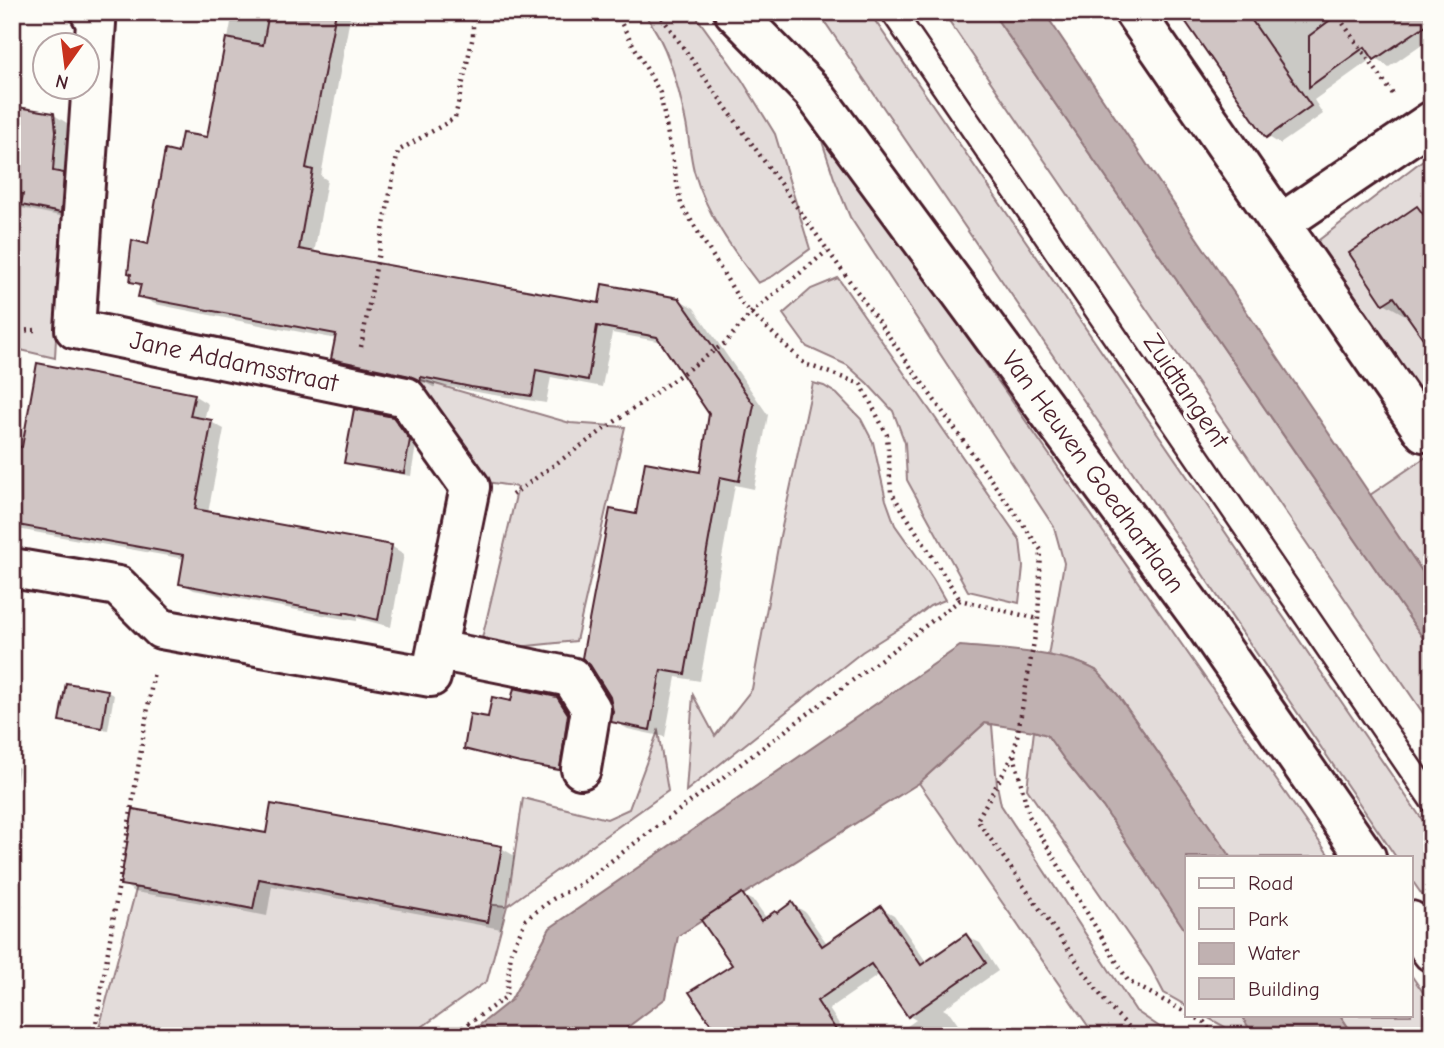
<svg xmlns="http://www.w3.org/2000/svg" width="1444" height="1048" viewBox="0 0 1444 1048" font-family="'Comic Neue',sans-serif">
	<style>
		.green { fill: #e3dcda; stroke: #967e82; stroke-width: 2 }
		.water { fill: #c0b1b1; stroke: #91777b; stroke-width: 2 }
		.shadow { fill: #0003 }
		.building { fill: #d0c5c4; stroke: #4a1f2b; stroke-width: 2 }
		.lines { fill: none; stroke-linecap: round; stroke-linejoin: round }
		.lane-casing { stroke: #4a1f2b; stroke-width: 28 }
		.street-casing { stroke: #4a1f2b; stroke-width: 44 }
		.secondary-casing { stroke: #4a1f2b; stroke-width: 44 }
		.path { stroke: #4a1f2b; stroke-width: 4.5; stroke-dasharray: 2 5; stroke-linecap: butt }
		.lane { stroke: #fdfcf7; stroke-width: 23 }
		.street { stroke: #fdfcf7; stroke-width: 38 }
		.secondary { stroke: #fdfcf7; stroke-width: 38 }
		.labels { text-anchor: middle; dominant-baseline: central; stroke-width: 7; stroke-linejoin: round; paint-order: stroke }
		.street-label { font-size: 26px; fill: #4a1f2b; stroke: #fdfcf7 }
	</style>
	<rect width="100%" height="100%" fill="#fdfcf7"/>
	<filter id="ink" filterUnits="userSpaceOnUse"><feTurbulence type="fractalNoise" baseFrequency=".0143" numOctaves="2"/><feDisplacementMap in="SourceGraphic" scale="14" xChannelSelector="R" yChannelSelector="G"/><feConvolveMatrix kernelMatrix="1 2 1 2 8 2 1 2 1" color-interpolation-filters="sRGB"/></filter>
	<g filter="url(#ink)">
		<g class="green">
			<path d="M643 12H693L742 80 775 134 810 249 773 276 758 283C732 249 706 213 694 171 690 155 689 138 686 123 678 85 668 43 643 12Z"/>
			<polygon points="818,12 869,12 1432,834 1432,909 1411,879 1411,857 1396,857"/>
			<polygon points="943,12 992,12 1432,651 1432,726"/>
			<polygon points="819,132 933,288 1330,857 1231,857 1117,694 1096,670 1075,661 1048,656 1064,563 1054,527 850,217 834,178"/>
			<polygon points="1432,153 1432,430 1315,243"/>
			<polygon points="12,188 33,192 63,200 55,358 12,348"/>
			<polygon points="838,278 1020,540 1023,567 1019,603 968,591 907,480 905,443 893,411 867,383 847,365 807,347 783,314 811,289"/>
			<polygon points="418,379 570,423 625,427 576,641 479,651 518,487 481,481"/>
			<polygon points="813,383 824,386 837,394 861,419 873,442 886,500 895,525 933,579 945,600 930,606 908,623 862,652 686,791 693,695 715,736 752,689 780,536"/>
			<polygon points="1432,453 1432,586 1370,495"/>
			<polygon points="985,723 992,725 997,785 1001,805 1136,1011 1173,1036 1095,1036 919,783"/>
			<polygon points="658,731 668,791 507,906 487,981 409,1036 97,1036 138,882 260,865 481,904 507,906 523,798 607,819 629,809"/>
			<polygon points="1034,731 1047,735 1064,759 1103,807 1187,933 1187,1006 1164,993 1151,968 1027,789"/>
			<polygon points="1411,975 1432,1005 1432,1036 1354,1036 1340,1015 1411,1015"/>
			<polygon points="1203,1015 1241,1015 1254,1036 1230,1036 1225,1027"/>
		</g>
		<g class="water">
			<polygon points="992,12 1044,12 1432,586 1432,651"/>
			<path d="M960 646C994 649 1067 652 1095 670 1103 675 1110 687 1117 694L1231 857H1187V933L1103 807 1064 759 1047 735 1034 731 985 723 919 783 678 936 666 998 616 1036H466L511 1000 550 928Z"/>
			<polygon points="1241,1015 1340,1015 1354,1036 1254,1036"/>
		</g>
		<g class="shadow">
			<polygon points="233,12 351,12 321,176 327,180 314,254 600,305 678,299 694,308 768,415 754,489 735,485 700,681 676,677 665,737 628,729 613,721 638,516 702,474 711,413 663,342 612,333 602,387 551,377 546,403 488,394 435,384 435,388 426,383 347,367 333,358 337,339 285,329 285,330 155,304 140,296 142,287 132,281 133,274 149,246 179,155 209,140"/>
			<polygon points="1181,12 1432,12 1432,37 1389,67 1374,57 1314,100 1323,114 1280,144 1267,136"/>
			<polygon points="12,108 54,115 67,123 69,139 66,176 77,182 74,219 12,206"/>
			<polygon points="1417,208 1429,215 1432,213 1432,348 1412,319 1384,303 1351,254"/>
			<polygon points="195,396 208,404 204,420 211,422 224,429 208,513 391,546 404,554 391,627 357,618 357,621 333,617 194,590 181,583 185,559 12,528 12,447 23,449"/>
			<polygon points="393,418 400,423 416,445 411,476 353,466 346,462"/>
			<polygon points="107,692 114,695 108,730 68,724 61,720"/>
			<polygon points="557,698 564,702 574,718 566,773 528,765 472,751 465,748 489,719 513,703"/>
			<polygon points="12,764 19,768 12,804"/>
			<polygon points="501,848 515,856 501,929 272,886 267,916 186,900 135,892 122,884"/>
			<polygon points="742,895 755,902 767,919 777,915 792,904 805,912 828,945 881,908 894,915 927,963 966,936 980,943 998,971 943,1009 950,1013 966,1036 893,1036 916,1020 909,1016 880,974 829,1009 847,1036 721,1036 734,965"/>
			<polygon points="12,898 23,905 15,937 17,938 12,966"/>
			<polygon points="1018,1027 1031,1035 1032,1036 1006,1036"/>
		</g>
		<g class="building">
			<polygon points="269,12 336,12 306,168 313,170 299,249 599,303 602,284 679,298 754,405 739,481 720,477 685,674 661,670 650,730 611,722 613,712 610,697 590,665 582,658 610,509 636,514 645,462 700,472 709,414 657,337 597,326 588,380 536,370 532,396 471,387 421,377 420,382 410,376 331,359 336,334 138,297 141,284 130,282 131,274 128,273 132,240 148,244 165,150 178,153 182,133 207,137 226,38 263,45"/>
			<polygon points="1179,12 1246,12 1311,106 1266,138"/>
			<polygon points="1341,12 1432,12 1432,21 1374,60 1365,47 1309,87 1309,36"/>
			<polygon points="12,106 54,113 56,131 53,171 64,173 61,213 21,205 23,194 12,192"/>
			<polygon points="1417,206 1432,226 1432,351 1394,297 1383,304 1349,253"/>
			<polygon points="37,363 195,394 190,416 212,420 195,509 392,545 378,620 344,612 344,614 318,610 179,584 184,555 12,524 12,446 22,447"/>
			<polygon points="354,409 393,417 410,440 404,473 344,463"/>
			<polygon points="66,683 108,690 102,728 59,721"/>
			<polygon points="514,688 557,697 568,714 560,770 520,763 464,749 470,714 488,717 492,697 511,701"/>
			<polygon points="271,804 502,846 488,922 259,879 253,909 171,893 120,885 133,809 266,833"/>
			<polygon points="742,893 761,921 775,911 777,913 792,902 822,946 881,906 921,965 966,934 986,963 908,1017 871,964 817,1001 840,1036 719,1036 689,992 732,965 701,920"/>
		</g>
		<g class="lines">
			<defs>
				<polyline id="lane" points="893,12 1432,800"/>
				<g id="street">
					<polyline points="1134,12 1424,432"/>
					<polyline points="1280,224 1432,121"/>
					<polyline points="12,568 118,586 161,629 431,677 470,487 406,397 75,329 96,23 90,12"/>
					<polyline points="437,650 571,677 591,709 581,769"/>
				</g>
				<g id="secondary">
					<polyline points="734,12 812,91 1201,619 1366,857"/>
					<polyline points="1411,921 1432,952"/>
				</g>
			</defs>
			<use href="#lane" class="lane-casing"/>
			<use href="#street" class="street-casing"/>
			<use href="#secondary" class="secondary-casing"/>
			<g class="path">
				<polyline points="615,12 660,93 681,204 742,304 805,364 861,384 887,435 891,492 960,600"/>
				<polyline points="658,12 1041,550 1038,619 1014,754 977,820 1109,1007 1138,1036"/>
				<polyline points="1335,12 1395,97"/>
				<polyline points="12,331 36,330"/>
				<polyline points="361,347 398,151 455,118 473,36 473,12"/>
				<polyline points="512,495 725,343 751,313 827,251"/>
				<polyline points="1014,755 1029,816 1128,981 1187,1013"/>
				<polyline points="1191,1015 1204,1022 1214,1036"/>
				<polyline points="94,1036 154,671"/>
				<polyline points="451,1036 506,997 511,952 526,919 553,899 579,885 960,600 1038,619"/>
			</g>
			<use href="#lane" class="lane"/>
			<use href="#street" class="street"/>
			<use href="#secondary" class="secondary"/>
		</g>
	</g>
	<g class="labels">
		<g class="street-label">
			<text transform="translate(234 362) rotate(12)">Jane Addamsstraat</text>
			<text transform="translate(1186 391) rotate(56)">Zuidtangent</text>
			<text transform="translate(1093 472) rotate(54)">Van Heuven Goedhartlaan</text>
		</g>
	</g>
	<rect width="1444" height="1048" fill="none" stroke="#fdfcf7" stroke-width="42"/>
	<rect x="21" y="21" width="1402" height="1006" fill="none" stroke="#4a1f2b" stroke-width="2.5" filter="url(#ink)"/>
	<rect x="1185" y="856" width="228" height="161" fill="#fdfcf7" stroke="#b5a4a5" stroke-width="2"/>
	<rect x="1199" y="878" width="35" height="10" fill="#fdfcf7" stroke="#b5a4a5" stroke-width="2"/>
	<text x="1248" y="890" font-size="21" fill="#4a1f2b">Road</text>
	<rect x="1199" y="908" width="35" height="21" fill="#e3dcda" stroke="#b5a4a5" stroke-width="2"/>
	<text x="1248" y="926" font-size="21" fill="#4a1f2b">Park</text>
	<rect x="1199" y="943" width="35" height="21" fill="#c0b1b1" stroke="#b5a4a5" stroke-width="2"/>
	<text x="1248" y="960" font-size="21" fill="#4a1f2b">Water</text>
	<rect x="1199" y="978" width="35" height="21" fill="#d0c5c4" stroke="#b5a4a5" stroke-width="2"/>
	<text x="1248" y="996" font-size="21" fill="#4a1f2b">Building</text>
	<g transform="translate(66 66) rotate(194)"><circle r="33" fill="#fdfcf7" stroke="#b5a4a5" stroke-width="2"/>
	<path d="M0-5L12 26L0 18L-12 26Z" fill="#c8321e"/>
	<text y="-10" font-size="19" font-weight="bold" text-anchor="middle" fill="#4a1f2b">N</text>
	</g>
</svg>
